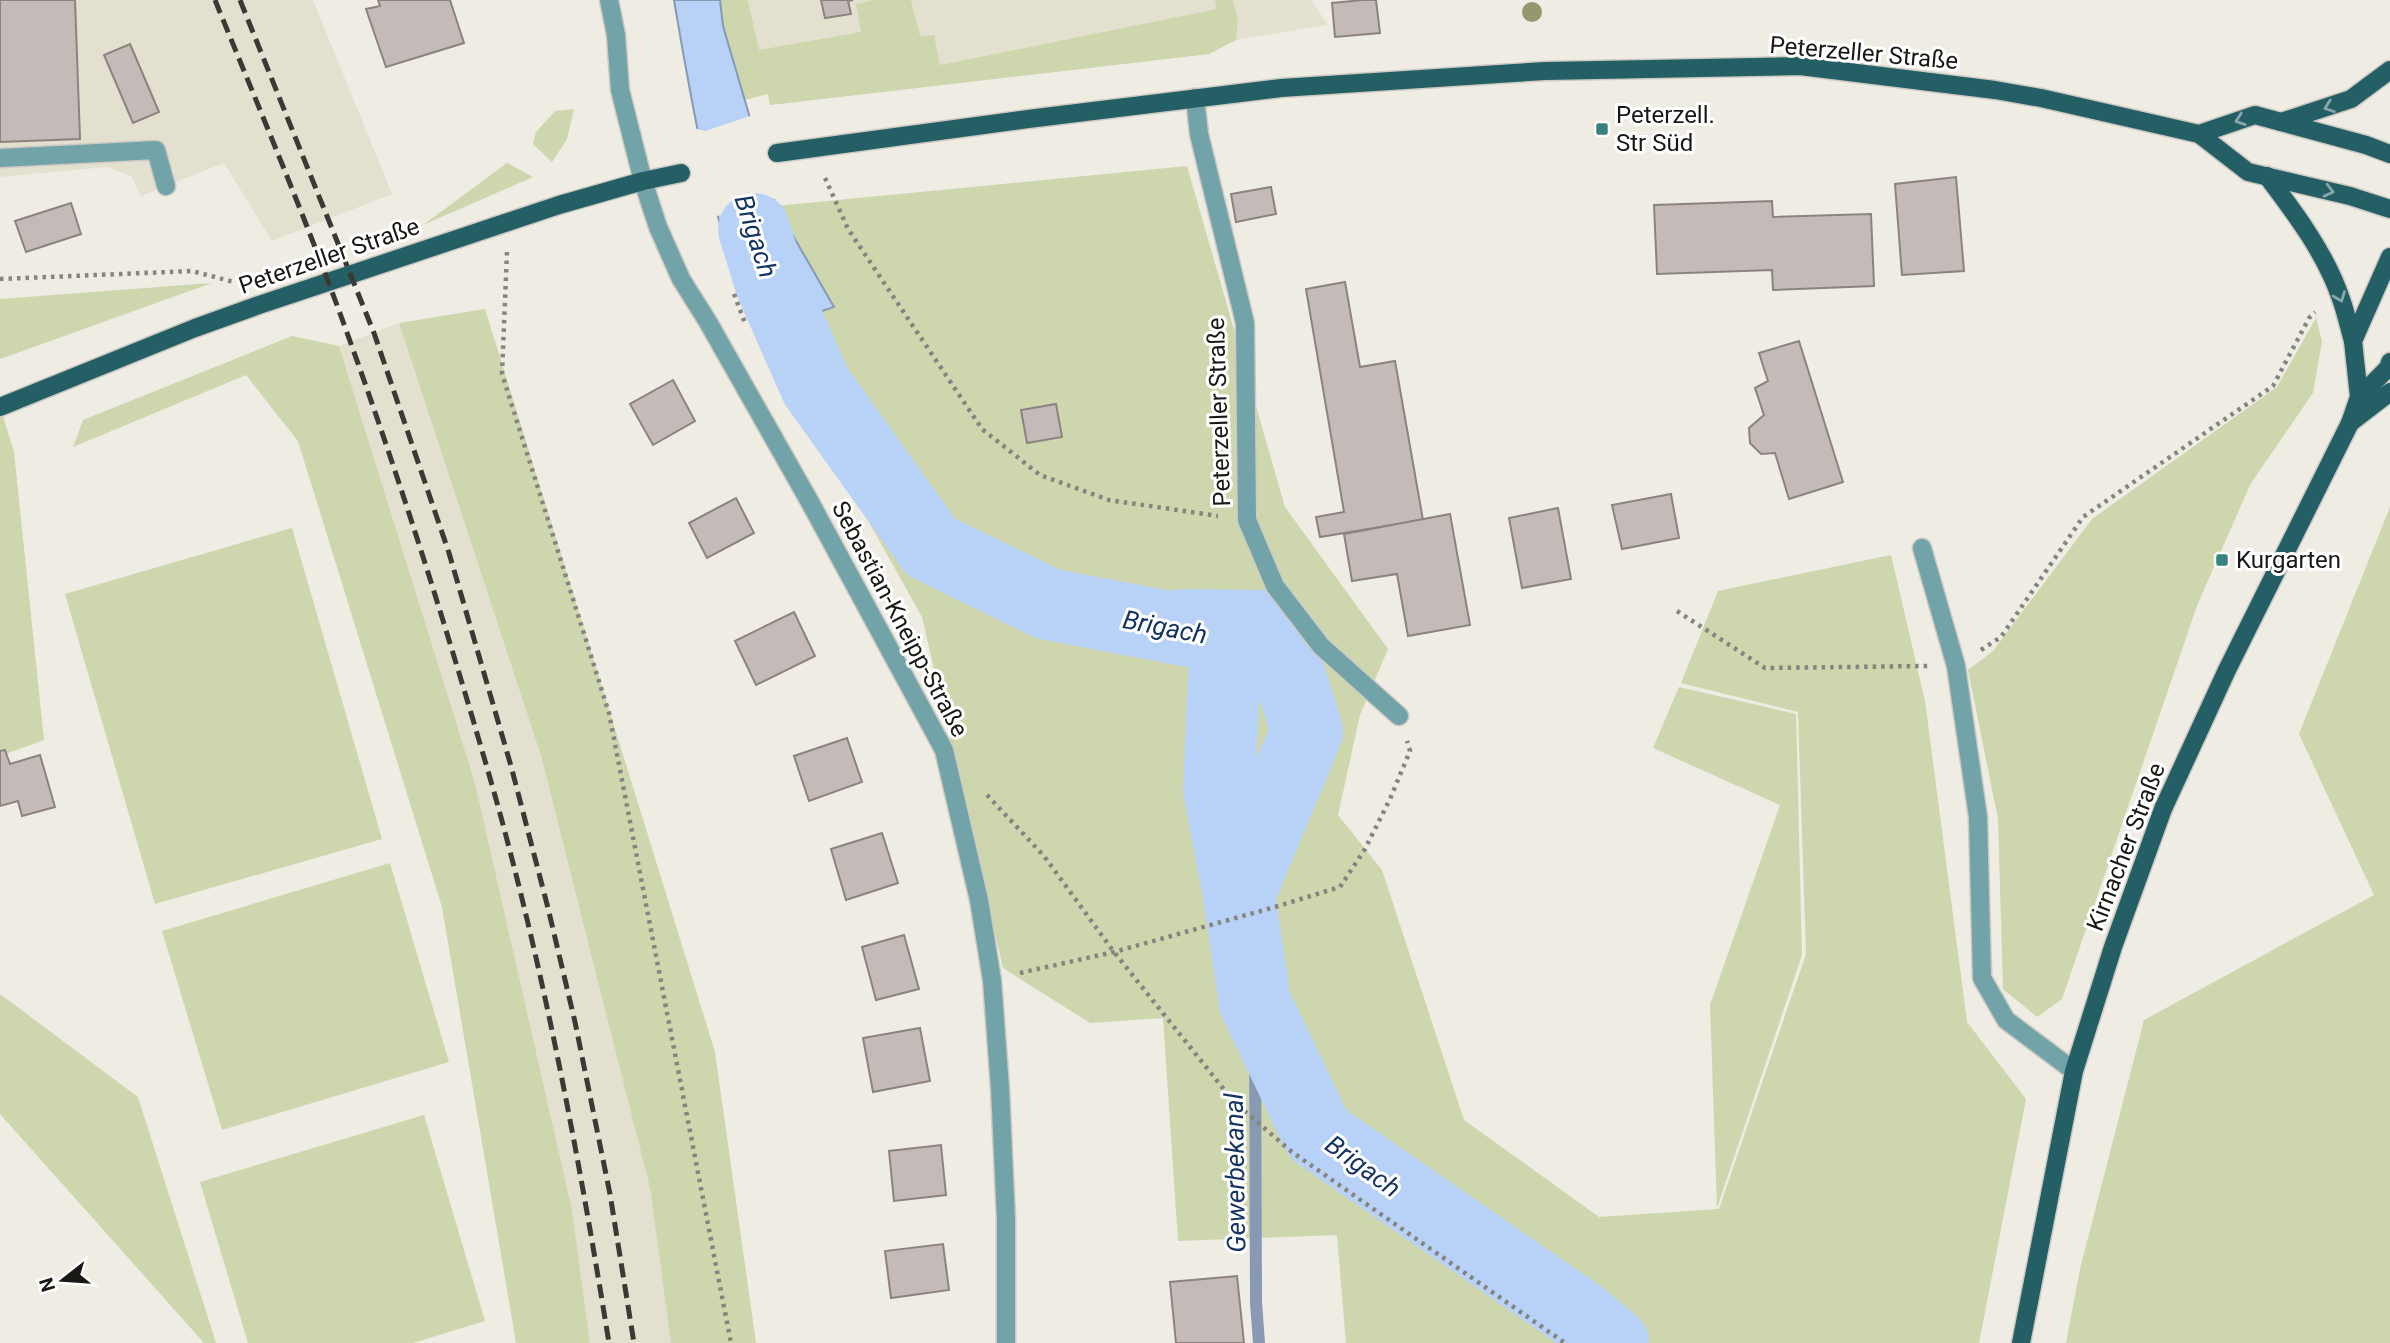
<svg xmlns="http://www.w3.org/2000/svg" width="2390" height="1343" viewBox="0 0 2390 1343" font-family="Roboto,sans-serif">
	<style>
		.built { fill: #e4e0d0 }
		.green { fill: #ced6ae }
		.water { fill: #b7d1f7; stroke: #889ab3; stroke-width: 2 }
		.pier { fill: #eeece3 }
		.lines { fill: none; stroke-linecap: round; stroke-linejoin: round }
		.stream { stroke: #889ab3; stroke-width: 12 }
		.river { stroke: #b7d1f7; stroke-width: 72 }
		.building { fill: #c4bab7; stroke: #8c8380; stroke-width: 2 }
		.minor-casing { stroke: #cccac2; stroke-width: 21 }
		.major-casing { stroke: #cccac2; stroke-width: 21 }
		.path { stroke: #86847e; stroke-width: 4.5; stroke-dasharray: 3.5 5; stroke-linecap: butt }
		.minor { stroke: #71a3a8; stroke-width: 18 }
		.major { stroke: #245f65; stroke-width: 18 }
		.rail { stroke: #3a3935; stroke-width: 5; stroke-dasharray: 14 7; stroke-linecap: butt }
		.tree { fill: #94986e }
		.oneway { stroke: #87a7aa }
		.poi-dot { fill: #39817e; stroke: #fff; stroke-width: 2.5 }
		.labels { text-anchor: middle; dominant-baseline: central; stroke-width: 6; stroke-linejoin: round; paint-order: stroke }
		.street-label { font-size: 24px; fill: #191815; stroke: #fff }
		.poi-label { font-size: 24px; fill: #191815; stroke: #fff; text-anchor: start }
		.water-label { font-size: 26px; font-style: italic; fill: #153463; stroke: #fff }
	</style>
	<rect width="100%" height="100%" fill="#eeece3"/>
	<g class="built">
		<polygon points="0,0 313,0 392,194 272,241 224,163 141,196 131,176 107,167 0,177"/>
		<polygon points="748,0 1311,0 1328,25 1236,40 1209,54 770,105"/>
		<polygon points="399,323 541,756 650,1188 671,1343 590,1343 572,1210 475,783 339,346"/>
	</g>
	<g class="green">
		<polygon points="720,0 748,0 759,50 861,32 856,4 874,0 911,0 920,36 934,35 940,65 1217,9 1215,0 1233,0 1238,19 1236,40 1209,54 770,105 768,94 745,100 723,26"/>
		<polygon points="574,109 567,139 552,162 533,144 536,132 555,111"/>
		<polygon points="507,163 533,177 423,225"/>
		<polygon points="1187,166 1285,507 1388,649 1360,715 1338,815 1382,870 1464,1120 1599,1217 1719,1209 1806,954 1798,712 1681,683 1718,591 1891,555 1925,701 1967,1022 2026,1099 1979,1343 1346,1343 1337,1235 1178,1241 1163,1018 1090,1023 1003,968 922,617 785,372 765,330 834,307 776,206"/>
		<polygon points="212,283 0,359 0,299"/>
		<polygon points="485,309 715,1052 756,1343 671,1343 650,1188 541,756 399,323"/>
		<polygon points="2316,318 2322,341 2313,393 2251,483 2198,603 2062,999 2037,1017 2003,989 1998,819 1968,670 1993,651 2092,519 2277,387"/>
		<polygon points="292,336 339,346 475,783 572,1210 590,1343 516,1343 442,907 298,441 246,375 73,447 83,420"/>
		<polygon points="0,407 14,452 44,740 0,756"/>
		<polygon points="2390,507 2390,1343 2066,1343 2080,1269 2144,1020 2374,895 2299,734"/>
		<polygon points="292,528 382,839 155,904 65,594"/>
		<polygon points="1679,687 1796,714 1802,955 1717,1208 1710,1005 1780,805 1653,748"/>
		<polygon points="390,863 449,1062 222,1130 162,931"/>
		<polygon points="0,994 138,1097 216,1343 204,1343 0,1114"/>
		<polygon points="424,1115 485,1321 413,1343 248,1343 200,1182"/>
	</g>
	<path class="water" d="M674 0H720L723 26 776 206 834 307 765 330C735 283 720 228 707 174 694 117 684 59 674 0Z"/>
	<polygon class="pier" points="753,115 777,198 714,217 693,128 705,131"/>
	<g class="lines">
		<polyline class="stream" points="1255,1003 1256,1302 1259,1343"/>
		<g class="river">
			<polyline points="754,229 771,284 816,386 931,547 1048,604 1226,638 1219,789 1239,895 1255,1003 1318,1134 1582,1317 1613,1343"/>
			<polyline points="1181,625 1274,626 1307,731 1239,895"/>
		</g>
	</g>
	<g class="building">
		<polygon points="0,0 75,0 80,139 0,142"/>
		<polygon points="378,0 450,0 464,43 386,67 366,9 380,6"/>
		<polygon points="821,0 853,0 848,1 851,14 825,18"/>
		<polygon points="1363,0 1376,0 1380,33 1335,37 1332,3"/>
		<polygon points="130,44 159,112 133,123 104,55"/>
		<polygon points="1956,177 1964,271 1902,275 1895,184"/>
		<polygon points="1271,187 1276,214 1236,222 1231,194"/>
		<polygon points="1772,201 1773,217 1871,214 1874,286 1773,290 1772,270 1657,274 1654,205"/>
		<polygon points="71,203 81,234 26,252 15,221"/>
		<polygon points="1345,282 1360,367 1395,361 1423,520 1320,537 1316,517 1344,512 1306,289"/>
		<polygon points="1799,341 1843,482 1789,499 1775,453 1761,454 1750,443 1749,428 1764,415 1755,388 1768,381 1759,353"/>
		<polygon points="673,380 695,421 653,445 630,404"/>
		<polygon points="1056,404 1062,437 1027,443 1021,410"/>
		<polygon points="1671,494 1679,538 1622,549 1612,505"/>
		<polygon points="736,498 754,533 707,558 689,523"/>
		<polygon points="1558,508 1571,579 1522,588 1509,518"/>
		<polygon points="1450,514 1470,625 1408,636 1397,574 1352,581 1344,534"/>
		<polygon points="794,612 815,656 756,685 735,641"/>
		<polygon points="847,738 862,782 809,801 794,756"/>
		<polygon points="5,750 10,764 40,755 55,807 22,816 18,801 0,806 0,751"/>
		<polygon points="882,833 898,883 846,900 831,849"/>
		<polygon points="904,935 919,989 876,1000 862,947"/>
		<polygon points="920,1028 930,1081 873,1092 863,1038"/>
		<polygon points="941,1145 946,1195 894,1201 889,1151"/>
		<polygon points="943,1244 949,1290 891,1298 885,1251"/>
		<polygon points="1237,1276 1244,1343 1176,1343 1170,1282"/>
	</g>
	<g class="lines">
		<defs>
			<g id="minor">
				<polyline points="609,0 616,35 620,90 643,181 658,227 681,279 708,322 811,504 944,750 979,900 992,980 1000,1088 1006,1219 1006,1343"/>
				<polyline points="1195,98 1199,134 1245,323 1247,520 1275,586 1321,646 1399,716"/>
				<polyline points="0,158 156,150 166,186"/>
				<polyline points="1922,548 1956,666 1978,817 1982,978 2006,1020 2074,1071"/>
			</g>
			<g id="major">
				<polyline points="2281,122 2351,99 2390,70"/>
				<polyline points="2199,134 2248,172 2350,196 2390,209"/>
				<polyline points="777,153 1036,118 1281,88 1545,71 1800,66 1995,90 2041,98 2199,134 2255,115 2366,145 2390,154"/>
				<path d="M2267 176C2295 213 2326 254 2341 299 2346 313 2349 327 2353 341"/>
				<polyline points="2359,397 2388,368 2390,362"/>
				<polyline points="0,407 195,328 259,305 559,205 643,181 681,173"/>
				<polyline points="2350,423 2390,392"/>
				<polyline points="2021,1343 2074,1071 2113,947 2163,809 2227,670 2350,423 2359,397 2353,341 2390,257"/>
			</g>
		</defs>
		<use href="#minor" class="minor-casing"/>
		<use href="#major" class="major-casing"/>
		<g class="path">
			<polyline points="825,178 848,229 982,429 1040,475 1109,500 1218,516"/>
			<polyline points="507,252 502,374 609,713 731,1343"/>
			<polyline points="0,279 192,271 234,282"/>
			<polyline points="734,294 745,323"/>
			<polyline points="1677,611 1765,668 1928,666"/>
			<polyline points="1981,650 2001,637 2083,517 2273,386 2309,318 2315,312"/>
			<polyline points="987,795 1044,856 1114,952 1234,1102 1292,1152 1565,1343"/>
			<polyline points="1020,973 1114,952 1275,907 1340,887 1365,849 1390,799 1410,751 1407,741"/>
		</g>
		<use href="#minor" class="minor"/>
		<use href="#major" class="major"/>
		<g class="rail">
			<path d="M215 0C261 113 309 226 350 341 401 483 446 626 488 771 542 958 578 1151 609 1343"/>
			<polyline points="240,0 374,333 449,553 511,766 548,908 575,1022 610,1194 634,1343"/>
		</g>
	</g>
	<circle class="tree" cx="1532" cy="12" r="10"/>
	<defs><path id="oneway-chevron" d="M-2-3.5L2.5 0L-2 3.5" fill="none" stroke-width="1.6" stroke-linecap="round" stroke-linejoin="round" transform="scale(1.75)"/></defs>
	<g class="oneway">
		<use href="#oneway-chevron" transform="translate(2329 107) rotate(160)"/>
		<use href="#oneway-chevron" transform="translate(2240 120) rotate(161)"/>
		<use href="#oneway-chevron" transform="translate(2329 191) rotate(14)"/>
		<use href="#oneway-chevron" transform="translate(2340 297) rotate(69)"/>
	</g>
	<g class="poi-dot">
		<rect x="1595" y="122" width="14" height="14" rx="3.5"/>
		<rect x="2215" y="553" width="14" height="14" rx="3.5"/>
	</g>
	<g class="labels">
		<g class="street-label">
			<text transform="translate(1864 53) rotate(5)">Peterzeller Straße</text>
			<text transform="translate(329 256) rotate(-19)">Peterzeller Straße</text>
			<text transform="translate(1219 412) rotate(-92)">Peterzeller Straße</text>
			<text transform="translate(900 619) rotate(62)">Sebastian-Kneipp-Straße</text>
			<text transform="translate(2126 847) rotate(-69)">Kirnacher Straße</text>
		</g>
		<g class="poi-label">
			<text x="1616" y="115">Peterzell.<tspan x="1616" dy="28">Str Süd</tspan></text>
			<text x="2236" y="560">Kurgarten</text>
		</g>
		<g class="water-label">
			<text transform="translate(756 236) rotate(72)">Brigach</text>
			<text transform="translate(1165 627) rotate(11)">Brigach</text>
			<text transform="translate(1363 1166) rotate(36)">Brigach</text>
			<text transform="translate(1235 1173) rotate(-91)">Gewerbekanal</text>
		</g>
	</g>
	<g transform="translate(63 1280) rotate(253)" stroke="#ffffff" stroke-width="5" paint-order="stroke">
	<path d="M0-5L12 26L0 18L-12 26Z" fill="#191815"/>
	<text y="-10" font-size="19" font-weight="bold" text-anchor="middle" fill="#191815">N</text>
	</g>
</svg>
